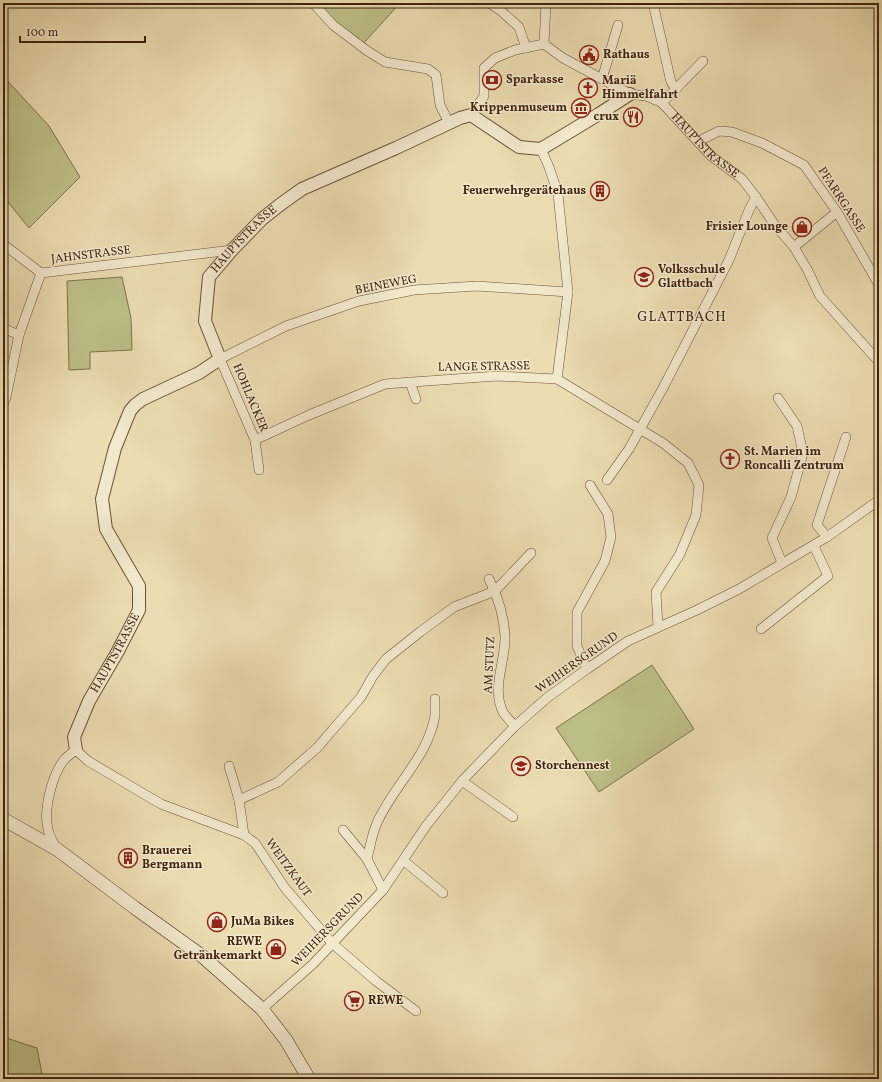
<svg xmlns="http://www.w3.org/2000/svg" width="882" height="1082" viewBox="0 0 882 1082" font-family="Vollkorn,serif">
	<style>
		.green { fill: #bdbf88; stroke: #7e724b }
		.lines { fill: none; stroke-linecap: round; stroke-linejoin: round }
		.minor-casing { stroke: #6a5237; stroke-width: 10 }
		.tertiary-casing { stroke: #6a5237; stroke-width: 14 }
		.secondary-casing { stroke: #3f240e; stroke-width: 14 }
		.minor { stroke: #f2e8cc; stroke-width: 9 }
		.tertiary { stroke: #f2e8cc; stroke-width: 12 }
		.secondary { stroke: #f2e8cc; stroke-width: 13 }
		.labels { text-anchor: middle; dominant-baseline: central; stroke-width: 3; stroke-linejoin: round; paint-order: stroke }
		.poi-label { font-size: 12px; font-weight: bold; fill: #3f240e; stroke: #f2e8cc; text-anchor: start }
		.street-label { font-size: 12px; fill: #3f240e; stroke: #f2e8cc }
		.quarter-label { font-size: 14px; letter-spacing: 1px; fill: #3f240e; stroke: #f2e8cc }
	</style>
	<rect width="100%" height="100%" fill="#ebdcb1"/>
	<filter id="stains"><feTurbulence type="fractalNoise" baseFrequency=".005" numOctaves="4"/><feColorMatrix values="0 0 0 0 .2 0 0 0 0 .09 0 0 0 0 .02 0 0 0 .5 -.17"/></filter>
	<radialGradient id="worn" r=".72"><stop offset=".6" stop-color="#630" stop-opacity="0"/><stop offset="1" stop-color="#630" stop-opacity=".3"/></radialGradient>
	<g class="green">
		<polygon points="317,3 400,3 362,45 336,22"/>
		<polygon points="3,76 49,126 80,177 29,228 3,196"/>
		<polygon points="122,277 131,318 132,350 90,352 90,369 69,370 67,281"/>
		<polygon points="652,665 694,729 599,792 556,728"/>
		<polygon points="3,1037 37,1048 43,1079 3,1079"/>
	</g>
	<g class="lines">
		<defs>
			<g id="minor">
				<polyline points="313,3 333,25 366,50 385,62 428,69 436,75 440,105 449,123"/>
				<polyline points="489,3 500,10 519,27 526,48"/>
				<polyline points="653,3 671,82 676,89"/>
				<polyline points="544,44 546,3"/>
				<polyline points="602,79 618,25"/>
				<polyline points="662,103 703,61"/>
				<path id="s1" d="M471 115 484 96V68L495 58 515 50 544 44 563 58 630 94 646 96 662 103 711 156 742 179 756 197 774 224 794 247 807 269 820 296 879 362"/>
				<polyline points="699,141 719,131 732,132 762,143 804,165 837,212 879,285"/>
				<polyline points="541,149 549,167 558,194 568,292 557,379"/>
				<polyline points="3,244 41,273"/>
				<polyline points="794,247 837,212"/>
				<polyline points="3,328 19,335"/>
				<polyline points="410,382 416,399"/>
				<polyline points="778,398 797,426 803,453 791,497 772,538 782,563"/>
				<polyline points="3,404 6,397 19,335 41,273 232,250"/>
				<polyline points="255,440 309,415 385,384 497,376 557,379 663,443 688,463 699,485 696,515 680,554 656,592 658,627"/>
				<polyline points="259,470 255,440 220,359 286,326 359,301 414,290 477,286 568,292"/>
				<polyline points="607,480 629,449 663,388 729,260 749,210 756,197"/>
				<polyline points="827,537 817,525 846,437"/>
				<path d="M489 579C498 597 504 616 505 636 506 660 491 688 503 712 506 717 511 722 515 726"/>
				<polyline points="761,629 828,576 814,546"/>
				<polyline points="587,669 577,646 577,612 605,561 611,537 608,514 590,485"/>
				<polyline points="229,766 239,800 244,835"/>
				<polyline points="462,781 513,817"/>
				<polyline points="239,800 278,782 317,748 361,697 373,676 386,659 420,632 454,607 495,591 531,553"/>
				<polyline points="343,830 367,859"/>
				<path d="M57 849C54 843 49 837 48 829 43 811 52 775 64 760 67 756 72 753 76 750L88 761 161 804 244 835 255 843 285 888 333 944 376 981 416 1011"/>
				<polyline points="404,861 443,893"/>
				<path d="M383 890 367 859C370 847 372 834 377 823 393 786 429 756 435 715 435 710 435 704 435 699"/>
				<polyline points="262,1009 313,964 383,890 426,826 462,781 515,726 548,697 587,669 628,641 697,610 739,589 827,537 879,500"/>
			</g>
			<g id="tertiary">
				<path id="s2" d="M76 750 74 737 89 701 118 651 139 610V586L106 529 102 499 115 448 130 411 135 405 143 399 199 373 220 359 205 321 209 277 232 250 262 219 281 204 302 189 396 148 460 118 471 115 519 147 541 149 599 114 630 94"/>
			</g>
			<polyline id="secondary" points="3,819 58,850 135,908 202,956 262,1009 286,1040 309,1079"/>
		</defs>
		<use href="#minor" class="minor-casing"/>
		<use href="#tertiary" class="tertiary-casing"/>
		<use href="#secondary" class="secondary-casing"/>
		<use href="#minor" class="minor"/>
		<use href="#tertiary" class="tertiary"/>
		<use href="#secondary" class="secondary"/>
	</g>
	<defs>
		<symbol id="civic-ring" viewBox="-11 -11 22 22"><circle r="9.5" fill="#f2e8cc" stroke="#8f2418" stroke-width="1.5"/><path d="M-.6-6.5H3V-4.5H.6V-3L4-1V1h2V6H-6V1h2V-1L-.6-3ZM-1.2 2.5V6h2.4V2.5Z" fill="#8f2418"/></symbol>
		<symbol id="bank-ring" viewBox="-11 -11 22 22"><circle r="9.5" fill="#f2e8cc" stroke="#8f2418" stroke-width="1.5"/><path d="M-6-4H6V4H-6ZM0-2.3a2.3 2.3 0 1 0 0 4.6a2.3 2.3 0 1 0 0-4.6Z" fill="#8f2418"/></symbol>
		<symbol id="church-ring" viewBox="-11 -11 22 22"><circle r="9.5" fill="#f2e8cc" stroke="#8f2418" stroke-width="1.5"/><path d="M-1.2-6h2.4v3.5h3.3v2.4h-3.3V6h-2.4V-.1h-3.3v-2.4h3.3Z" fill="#8f2418"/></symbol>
		<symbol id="museum-ring" viewBox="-11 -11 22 22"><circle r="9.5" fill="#f2e8cc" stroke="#8f2418" stroke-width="1.5"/><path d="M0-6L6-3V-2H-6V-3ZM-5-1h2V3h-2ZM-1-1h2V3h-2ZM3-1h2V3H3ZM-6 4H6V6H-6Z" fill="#8f2418"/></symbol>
		<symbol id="restaurant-ring" viewBox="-11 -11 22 22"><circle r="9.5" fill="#f2e8cc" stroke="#8f2418" stroke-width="1.5"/><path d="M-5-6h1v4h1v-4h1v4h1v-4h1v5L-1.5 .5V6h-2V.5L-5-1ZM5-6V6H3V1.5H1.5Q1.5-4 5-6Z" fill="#8f2418"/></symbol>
		<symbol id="building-ring" viewBox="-11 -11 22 22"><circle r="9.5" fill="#f2e8cc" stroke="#8f2418" stroke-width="1.5"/><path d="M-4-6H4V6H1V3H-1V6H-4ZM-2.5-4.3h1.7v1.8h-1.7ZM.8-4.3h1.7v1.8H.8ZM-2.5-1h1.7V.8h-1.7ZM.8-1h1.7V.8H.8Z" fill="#8f2418"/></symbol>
		<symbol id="shop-ring" viewBox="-11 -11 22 22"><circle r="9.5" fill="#f2e8cc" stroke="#8f2418" stroke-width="1.5"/><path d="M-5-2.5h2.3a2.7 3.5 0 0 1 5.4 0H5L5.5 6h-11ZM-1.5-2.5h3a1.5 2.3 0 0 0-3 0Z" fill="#8f2418"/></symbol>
		<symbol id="school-ring" viewBox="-11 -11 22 22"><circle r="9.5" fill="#f2e8cc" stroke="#8f2418" stroke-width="1.5"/><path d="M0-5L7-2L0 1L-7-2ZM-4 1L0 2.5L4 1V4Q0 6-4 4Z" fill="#8f2418"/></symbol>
		<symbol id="supermarket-ring" viewBox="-11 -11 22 22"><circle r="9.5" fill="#f2e8cc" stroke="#8f2418" stroke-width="1.5"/><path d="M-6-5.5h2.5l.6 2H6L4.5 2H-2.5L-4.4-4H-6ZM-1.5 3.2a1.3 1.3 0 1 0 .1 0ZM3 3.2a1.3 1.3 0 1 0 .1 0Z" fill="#8f2418"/></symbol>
	</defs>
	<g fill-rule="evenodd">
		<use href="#civic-ring" x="578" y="44" width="22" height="22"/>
		<use href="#bank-ring" x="481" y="69" width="22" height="22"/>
		<use href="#church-ring" x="577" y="77" width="22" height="22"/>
		<use href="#museum-ring" x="570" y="97" width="22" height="22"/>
		<use href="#restaurant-ring" x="622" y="106" width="22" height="22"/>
		<use href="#building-ring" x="589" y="180" width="22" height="22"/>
		<use href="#shop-ring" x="791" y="216" width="22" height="22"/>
		<use href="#school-ring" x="633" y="266" width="22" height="22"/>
		<use href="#church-ring" x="719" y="448" width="22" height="22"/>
		<use href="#school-ring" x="510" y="755" width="22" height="22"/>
		<use href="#building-ring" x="117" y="847" width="22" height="22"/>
		<use href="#shop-ring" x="206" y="911" width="22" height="22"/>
		<use href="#shop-ring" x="265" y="938" width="22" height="22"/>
		<use href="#supermarket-ring" x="343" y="990" width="22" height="22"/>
	</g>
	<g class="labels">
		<g class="poi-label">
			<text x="603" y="55">Rathaus</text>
			<text x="506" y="80">Sparkasse</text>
			<text x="602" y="81">Mariä<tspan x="602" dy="14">Himmelfahrt</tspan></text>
			<text x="567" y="108" text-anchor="end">Krippenmuseum</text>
			<text x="619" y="117" text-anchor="end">crux</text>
			<text x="586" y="191" text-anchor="end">Feuerwehrgerätehaus</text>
			<text x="788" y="227" text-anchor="end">Frisier Lounge</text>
			<text x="658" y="270">Volksschule<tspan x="658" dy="14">Glattbach</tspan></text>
			<text x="744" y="452">St. Marien im<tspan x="744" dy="14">Roncalli Zentrum</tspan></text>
			<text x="535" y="766">Storchennest</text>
			<text x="142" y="851">Brauerei<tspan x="142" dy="14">Bergmann</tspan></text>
			<text x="231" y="922">JuMa Bikes</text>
			<text x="262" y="942" text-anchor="end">REWE<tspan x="262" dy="14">Getränkemarkt</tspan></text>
			<text x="368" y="1001">REWE</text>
		</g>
		<g class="street-label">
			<text stroke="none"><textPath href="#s1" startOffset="311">HAUPTSTRASSE</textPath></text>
			<text transform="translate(841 200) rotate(57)">PFARRGASSE</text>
			<text stroke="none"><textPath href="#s2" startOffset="610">HAUPTSTRASSE</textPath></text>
			<text transform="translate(91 255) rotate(-7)">JAHNSTRASSE</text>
			<text transform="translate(386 285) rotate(-11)">BEINEWEG</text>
			<text transform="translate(484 367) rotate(-1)">LANGE STRASSE</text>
			<text transform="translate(250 398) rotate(67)">HOHLACKER</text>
			<text stroke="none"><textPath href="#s2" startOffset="107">HAUPTSTRASSE</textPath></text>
			<text transform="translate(577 663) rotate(-35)">WEIHERSGRUND</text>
			<text transform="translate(490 665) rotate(-87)">AM STUTZ</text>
			<text transform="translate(288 868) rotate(54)">WEITZKAUT</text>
			<text transform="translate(328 930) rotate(-46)">WEIHERSGRUND</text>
		</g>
		<g class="quarter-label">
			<text x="682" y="317">GLATTBACH</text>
		</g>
	</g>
	<rect width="882" height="1082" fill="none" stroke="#ebdcb1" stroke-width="16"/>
	<rect x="4" y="4" width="874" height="1074" fill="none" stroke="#3f240e" stroke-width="2"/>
	<rect x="8" y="8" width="866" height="1066" fill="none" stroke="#3f240e"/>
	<path d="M20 36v6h125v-6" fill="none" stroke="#3f240e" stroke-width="2"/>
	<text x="26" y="36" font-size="12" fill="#3f240e" stroke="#f2e8cc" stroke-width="3" paint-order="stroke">100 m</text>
	<rect width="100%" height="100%" filter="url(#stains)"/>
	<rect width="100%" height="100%" fill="url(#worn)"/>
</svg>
